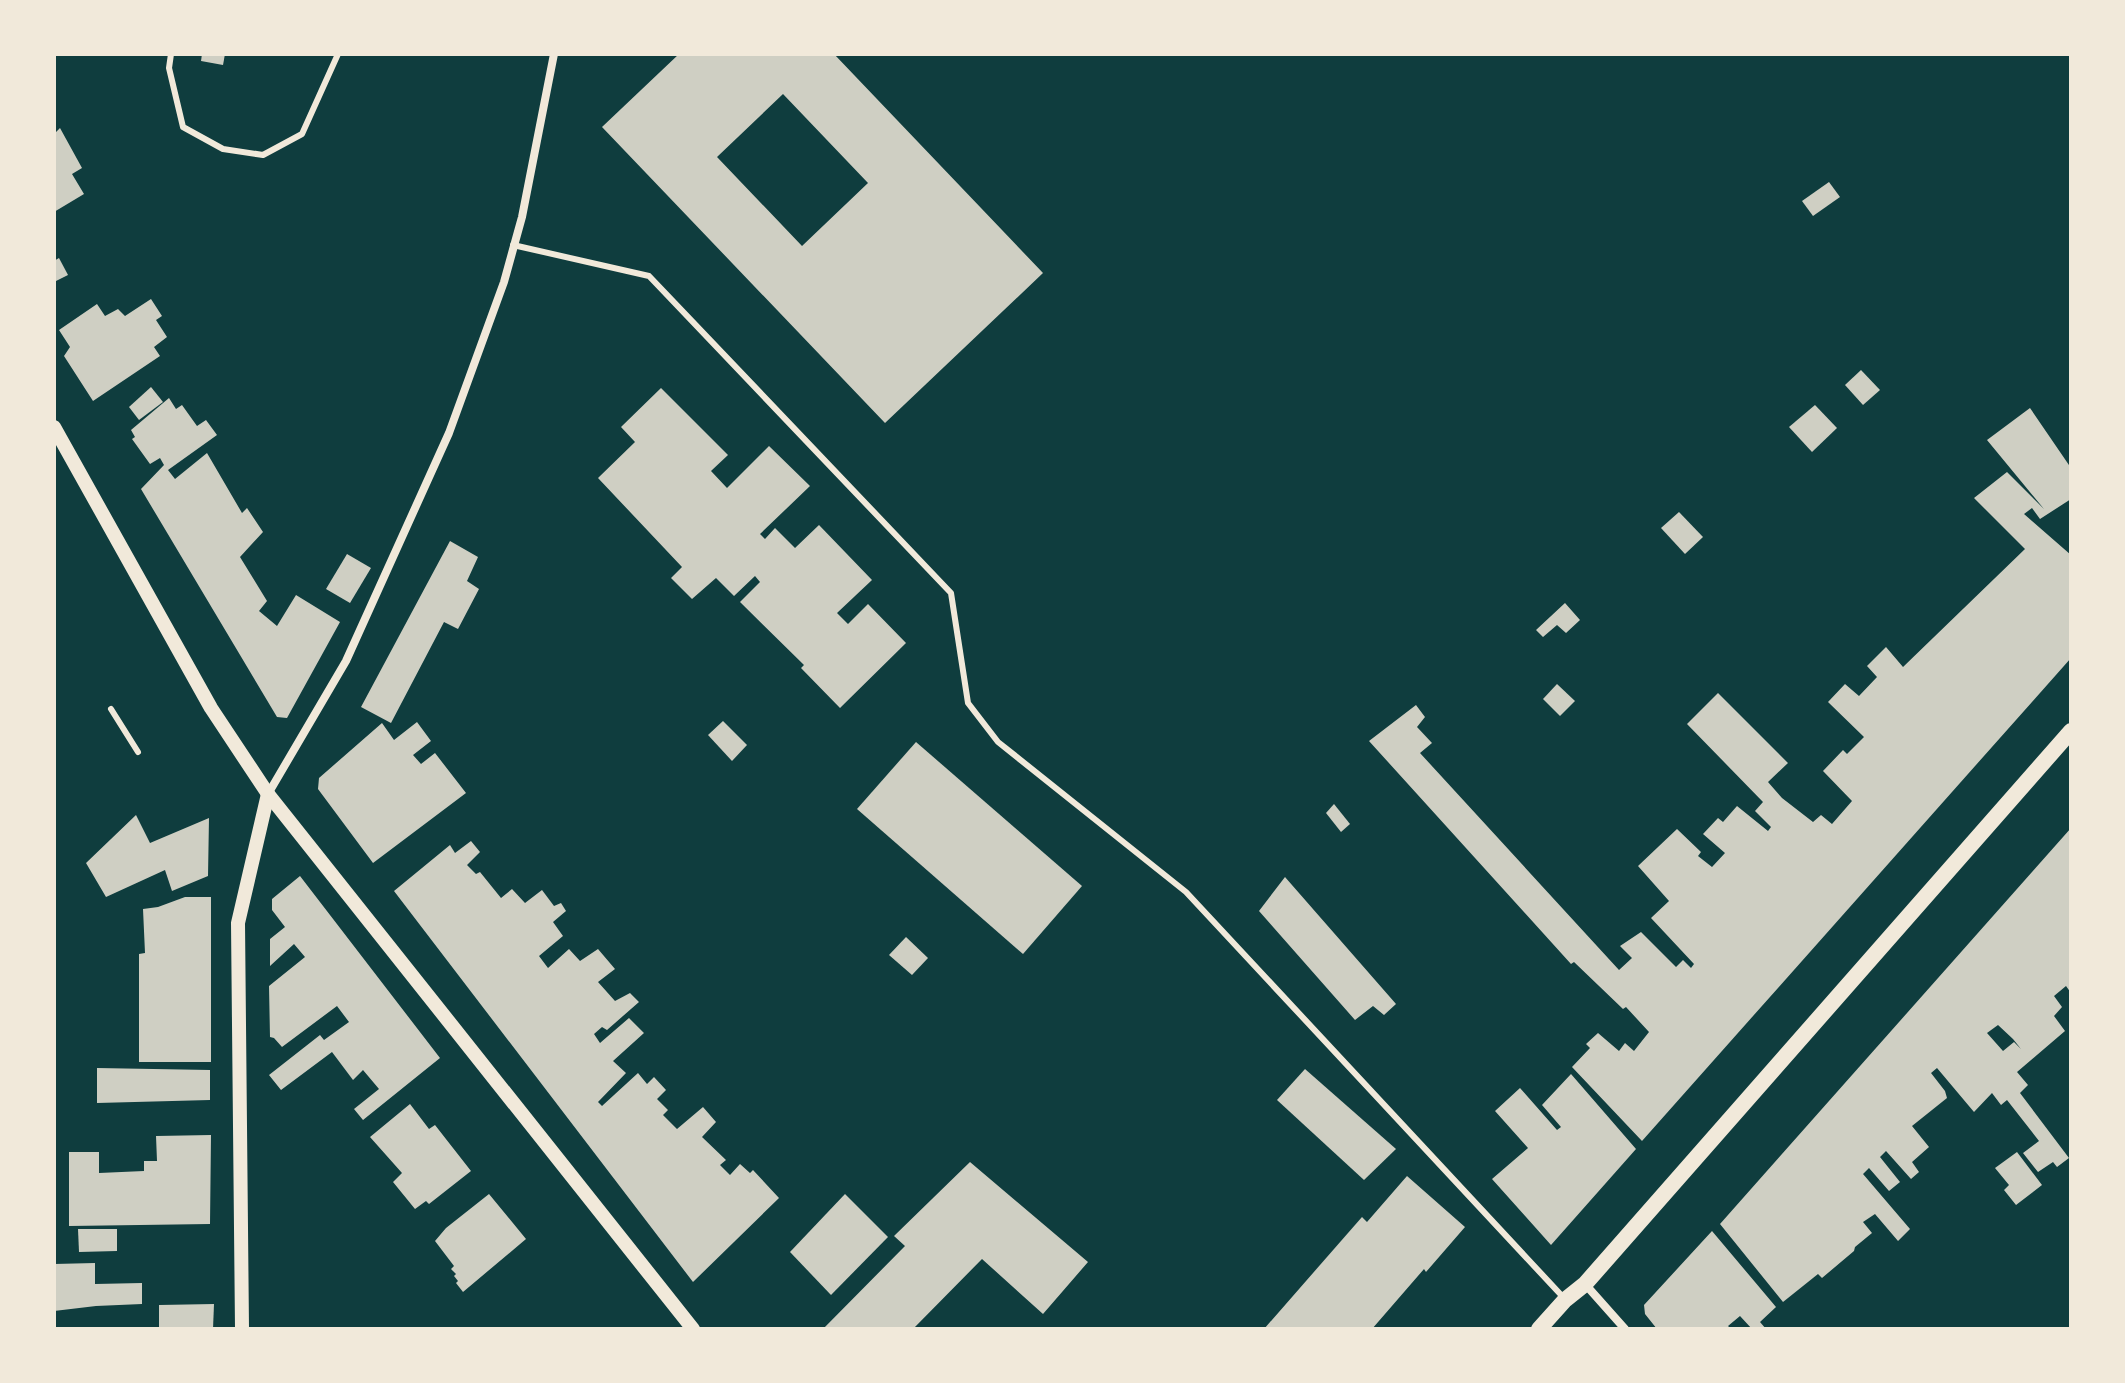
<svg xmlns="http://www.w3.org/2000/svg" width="2125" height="1383" viewBox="0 0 2125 1383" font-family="Manrope,sans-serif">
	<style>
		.building { fill: #cfcfc3; fill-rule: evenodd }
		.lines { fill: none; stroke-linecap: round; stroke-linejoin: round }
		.service { stroke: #f1e9da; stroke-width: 6 }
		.minor { stroke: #f1e9da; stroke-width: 8 }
		.tertiary { stroke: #f1e9da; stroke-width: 14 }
		.secondary { stroke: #f1e9da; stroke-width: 16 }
	</style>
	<rect width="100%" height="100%" fill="#0f3d3e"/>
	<g class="building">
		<polygon points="202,54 225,54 223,65 201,61"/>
		<path d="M679 54H834L1043 273 885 423 602 127ZM783 94 868 183 802 246 717 157Z"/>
		<polygon points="60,128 82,168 72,174 84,194 54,212 54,134"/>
		<polygon points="1829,182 1840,197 1813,216 1802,201"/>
		<polygon points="59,258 68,275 54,282 54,261"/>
		<polygon points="151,299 162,316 156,320 167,337 154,347 160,356 93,401 64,356 70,347 59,330 97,304 105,316 118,309 125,316"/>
		<polygon points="1861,370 1880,390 1863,405 1845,385"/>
		<polygon points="151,387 163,402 139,420 129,407"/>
		<polygon points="661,388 728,455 711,471 727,488 769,446 810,486 760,534 765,539 775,528 795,548 819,525 872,580 837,613 848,624 868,604 906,643 840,708 801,668 804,665 740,602 760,582 755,576 734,596 716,578 692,599 671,578 682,567 598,478 635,442 621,427"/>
		<polygon points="169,398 176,409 182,405 197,426 206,420 217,435 168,470 175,479 207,453 242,513 247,508 263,532 240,557 267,601 259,611 277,626 296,595 340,622 287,718 277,717 141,489 164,465 160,458 150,464 132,439 135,437 131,430"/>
		<polygon points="1815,405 1837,428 1812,452 1789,427"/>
		<polygon points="2030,408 2071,468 2071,499 2040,519 2032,508 2024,514 2071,555 2071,658 1642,1141 1572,1067 1590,1048 1586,1044 1598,1033 1619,1051 1625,1043 1634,1051 1649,1032 1626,1007 1623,1009 1574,962 1571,964 1369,741 1416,705 1425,717 1417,727 1432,743 1420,753 1619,970 1632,958 1620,946 1641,932 1676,967 1683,960 1691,968 1694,964 1651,918 1669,901 1638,866 1677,829 1701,852 1698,856 1712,867 1725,853 1703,834 1718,818 1723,822 1737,806 1768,831 1771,827 1755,811 1763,802 1687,724 1718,693 1788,763 1768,782 1782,798 1813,822 1821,815 1832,824 1852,801 1823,771 1843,750 1847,754 1864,737 1828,702 1845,684 1859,696 1877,677 1867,666 1886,647 1903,667 2025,549 1974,498 2007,472 2044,509 1987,440"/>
		<polygon points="1679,512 1703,537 1685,554 1661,528"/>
		<polygon points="450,541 478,557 467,581 479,589 458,629 444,622 391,723 361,707"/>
		<polygon points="347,554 371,568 350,603 326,589"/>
		<polygon points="1565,603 1580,620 1566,633 1557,625 1543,637 1536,630"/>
		<polygon points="1557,684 1575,701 1560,716 1543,699"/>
		<polygon points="723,721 747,745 732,761 708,735"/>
		<polygon points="417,722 431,741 413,755 421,764 435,753 466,793 373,863 318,789 319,778 382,723 394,740"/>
		<polygon points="916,742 1082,886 1023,954 857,809"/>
		<polygon points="1334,804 1350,824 1341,832 1326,813"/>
		<polygon points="136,815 150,843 209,818 208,876 172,891 165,870 106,897 86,863"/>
		<path d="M2071 828V993L2066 986 2054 996 2062 1007 2054 1016 2065 1031 2017 1072 2028 1085 2020 1093 2069 1158 2057 1167 2053 1162 2038 1172 2023 1153 2039 1141 2007 1100 2001 1105 1992 1093 1974 1112 1937 1068 1931 1073 1945 1091 1947 1098 1912 1126 1929 1147 1912 1162 1919 1172 1911 1179 1886 1151 1880 1157 1900 1182 1889 1191 1869 1168 1863 1174 1910 1229 1898 1241 1875 1214 1863 1222 1872 1233 1855 1247 1854 1251 1822 1278 1818 1274 1783 1302 1720 1224ZM1998 1025 2013 1039 2021 1049 2014 1042 2003 1051 1987 1033Z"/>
		<polygon points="471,841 480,852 467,865 476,874 480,872 501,898 512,889 525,903 542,890 554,906 561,903 566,911 553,922 563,936 539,956 548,968 569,949 580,961 598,949 615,969 598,982 615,1001 630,993 639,1002 607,1030 602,1027 594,1034 600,1043 629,1018 644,1033 613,1061 626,1073 598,1102 602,1106 638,1073 647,1084 654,1077 666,1090 657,1099 668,1110 663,1115 677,1129 703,1107 716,1122 702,1137 726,1160 720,1165 730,1175 740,1164 750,1173 753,1170 779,1198 693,1282 394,891 450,845 455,853"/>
		<polygon points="300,876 440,1058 363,1120 354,1109 379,1089 363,1070 353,1080 332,1052 281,1090 269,1075 320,1035 324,1040 349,1022 337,1006 282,1047 274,1038 270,1037 269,986 305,957 294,944 270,966 270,939 285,927 272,910 272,899"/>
		<polygon points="1285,877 1396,1004 1384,1015 1373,1006 1355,1020 1259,911"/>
		<polygon points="185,897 211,897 211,1062 139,1062 139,954 145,953 143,909 158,907"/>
		<polygon points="906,937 928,958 912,975 889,955"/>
		<polygon points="97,1068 210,1070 210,1100 97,1103"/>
		<polygon points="1305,1069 1396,1149 1364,1180 1277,1100"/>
		<polygon points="1571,1074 1636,1149 1551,1245 1492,1179 1528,1148 1495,1111 1520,1088 1557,1130 1561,1127 1542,1105"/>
		<polygon points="410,1104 429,1129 435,1125 471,1171 429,1204 426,1201 415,1209 393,1182 402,1173 370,1137"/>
		<polygon points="211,1135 210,1224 69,1226 69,1152 99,1152 99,1173 144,1171 144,1161 157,1161 156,1136"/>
		<polygon points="2017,1152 2042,1185 2016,1205 2004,1190 2009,1185 1995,1168"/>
		<polygon points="970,1162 1088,1262 1043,1314 982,1259 913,1329 823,1329 905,1246 894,1236"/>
		<polygon points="1407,1176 1465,1227 1426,1272 1424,1269 1372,1329 1264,1329 1362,1217 1367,1222"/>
		<polygon points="489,1194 526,1239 463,1292 456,1283 458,1281 454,1276 456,1274 451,1269 454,1266 435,1241 446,1228"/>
		<polygon points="845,1194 888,1237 831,1295 790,1252"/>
		<polygon points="78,1229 117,1229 117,1251 79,1252"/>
		<polygon points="1712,1231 1776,1307 1760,1322 1766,1329 1752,1329 1740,1316 1728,1326 1731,1329 1657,1329 1645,1314 1644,1305"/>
		<polygon points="95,1263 95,1284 142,1283 142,1304 96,1306 54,1311 54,1264"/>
		<polygon points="214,1304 213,1329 159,1329 159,1305"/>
	</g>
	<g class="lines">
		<g class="service">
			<polyline points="171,54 169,68 183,127 223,149 263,155 302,134 338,54"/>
			<polyline points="513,245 649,276 951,593 968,703 998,742 1186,892 1563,1297"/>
			<polyline points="111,709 138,752"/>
		</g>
		<g class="minor">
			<polyline points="268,794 346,661 449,433 504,282 522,217 554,54"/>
			<polyline points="1585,1284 1625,1329"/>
		</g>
		<g class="tertiary">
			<polyline points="54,427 211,708 268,794 693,1329"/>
			<polyline points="242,1329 238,923 268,794"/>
		</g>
		<polyline class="secondary" points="1539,1329 1565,1300 1585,1284 2071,731"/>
	</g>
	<rect width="2125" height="1383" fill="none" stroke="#f1e9da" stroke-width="112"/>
</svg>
